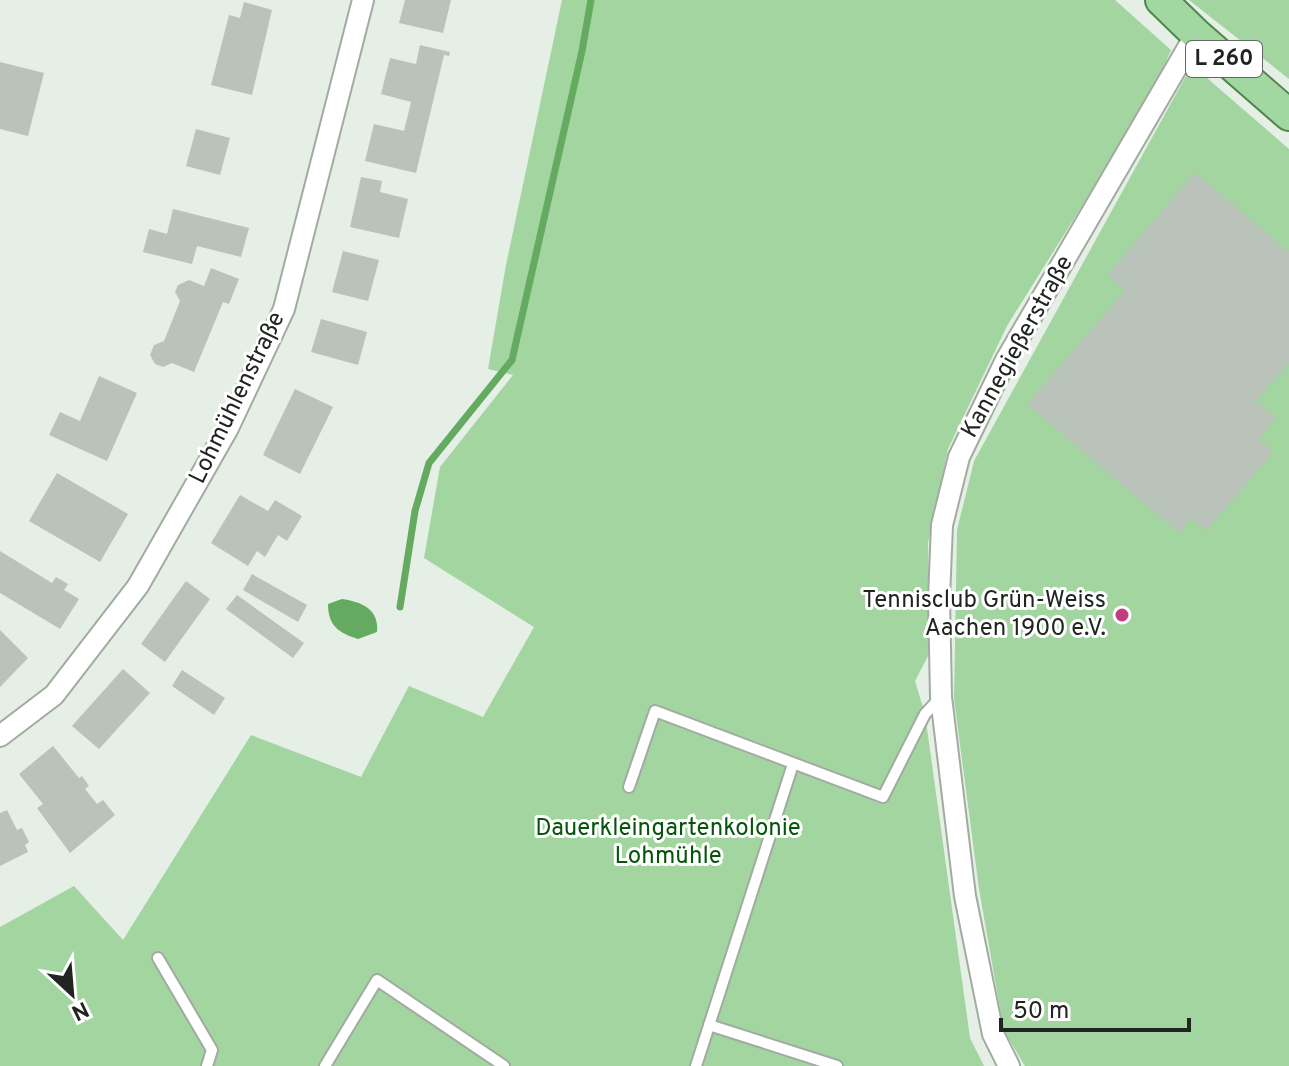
<svg xmlns="http://www.w3.org/2000/svg" width="1289" height="1066" viewBox="0 0 1289 1066" font-family="Overpass,sans-serif">
	<style>
		.green { fill: #a2d59f }
		.water { fill: #64aa61 }
		.lines { fill: none; stroke-linecap: round; stroke-linejoin: round }
		.stream { stroke: #64aa61; stroke-width: 7 }
		.building { fill: #bac3b9 }
		.lane-casing { stroke: #a2aba1; stroke-width: 14 }
		.street-casing { stroke: #a2aba1; stroke-width: 24 }
		.primary-casing { stroke: #4d874c; stroke-width: 34 }
		.lane { stroke: #fff; stroke-width: 10 }
		.street { stroke: #fff; stroke-width: 20 }
		.primary { stroke: #a3d7a1; stroke-width: 30 }
		.poi-dot { fill: #c23d80; stroke: #fff; stroke-width: 3 }
		.labels { text-anchor: middle; dominant-baseline: central; stroke-width: 6; stroke-linejoin: round; paint-order: stroke }
		.shield { fill: #fff; stroke: #646664; stroke-width: 2 }
		.shield-label { font-size: 22px; font-weight: bold; fill: #212521 }
		.street-label { font-size: 24px; fill: #212521; stroke: #fff }
		.poi-label { font-size: 24px; fill: #212521; stroke: #fff; text-anchor: end }
		.park-label { font-size: 24px; fill: #045409; stroke: #fff }
	</style>
	<rect width="100%" height="100%" fill="#e5efe5"/>
	<g class="green">
		<polygon points="562,0 1115,0 1171,50 1160,75 1095,185 1007,326 948,449 928,543 930,652 915,681 925,714 970,1038 984,1066 0,1066 0,927 74,886 123,940 251,735 361,777 409,686 483,717 534,627 424,558 440,467 513,375 488,369 506,265"/>
		<polygon points="1189,0 1289,0 1289,79"/>
		<polygon points="1192,65 1289,149 1289,1066 1025,1066 1004,1031 979,889 954,699 957,530 974,461"/>
	</g>
	<path class="water" d="M342 599C362 602 379 609 377 632L358 639C339 633 328 626 328 604Z"/>
	<g class="lines">
		<polyline class="stream" points="400,607 415,511 429,463 512,360 582,51 591,0"/>
	</g>
	<g class="building">
		<polygon points="405,0 451,0 443,33 399,23"/>
		<polygon points="244,2 272,10 252,95 211,85 229,15 240,18"/>
		<polygon points="420,45 450,52 449,56 444,55 416,173 365,161 374,124 404,131 411,102 381,94 390,58 416,64"/>
		<polygon points="0,62 44,73 28,136 0,129"/>
		<polygon points="196,129 230,138 220,175 186,166"/>
		<polygon points="1195,172 1289,252 1289,363 1256,401 1276,418 1259,439 1274,452 1206,531 1191,518 1179,533 1027,404 1125,290 1107,275"/>
		<polygon points="361,177 382,181 380,192 408,199 399,238 350,227"/>
		<polygon points="173,209 249,228 241,257 197,246 192,264 143,252 149,229 167,234"/>
		<polygon points="343,251 379,260 368,301 332,292"/>
		<polygon points="211,268 239,279 229,304 223,302 194,372 172,363 163,367 155,364 150,355 154,345 164,341 180,301 175,292 178,285 189,280 204,286"/>
		<polygon points="321,319 367,332 358,365 311,352"/>
		<polygon points="99,376 137,393 107,461 49,435 60,412 80,421"/>
		<polygon points="295,389 333,407 300,474 263,455"/>
		<polygon points="57,473 128,514 100,562 29,521"/>
		<polygon points="240,495 268,511 275,500 302,516 287,541 278,535 265,557 257,551 248,566 211,543"/>
		<polygon points="0,551 52,583 56,577 68,584 64,590 79,599 60,629 0,593"/>
		<polygon points="252,574 307,605 298,622 243,590"/>
		<polygon points="186,581 210,599 165,662 141,644"/>
		<polygon points="237,595 304,643 293,658 226,609"/>
		<polygon points="0,630 28,658 0,687"/>
		<polygon points="123,669 150,693 99,749 72,726"/>
		<polygon points="182,670 225,698 214,715 172,686"/>
		<polygon points="53,746 79,778 82,776 89,786 85,789 97,804 103,800 115,815 70,853 37,808 43,804 19,774"/>
		<polygon points="7,810 17,830 22,828 29,842 25,845 28,852 0,866 0,813"/>
	</g>
	<g class="lines">
		<defs>
			<g id="lane">
				<polyline points="629,787 655,711 883,797 925,714 939,699"/>
				<polyline points="158,958 212,1050 207,1066"/>
				<polyline points="709,1025 837,1066"/>
				<polyline points="325,1066 377,980 504,1066"/>
				<polyline points="696,1066 793,764"/>
			</g>
			<g id="street">
				<polyline points="0,736 54,695 138,586 228,428 284,309 363,0"/>
				<polyline points="1009,1066 993,1034 965,896 941,697 939,598 942,525 959,457 1006,360 1196,34"/>
			</g>
			<polyline id="primary" points="1161,0 1196,34 1289,115"/>
		</defs>
		<use href="#lane" class="lane-casing"/>
		<use href="#street" class="street-casing"/>
		<use href="#primary" class="primary-casing"/>
		<use href="#lane" class="lane"/>
		<use href="#street" class="street"/>
		<use href="#primary" class="primary"/>
	</g>
	<circle class="poi-dot" cx="1122" cy="615" r="8"/>
	<g class="labels">
		<rect class="shield" x="1186" y="41" width="76" height="36" rx="6"/>
		<g class="shield-label">
			<text x="1224" y="59">L 260</text>
		</g>
		<g class="street-label">
			<text transform="translate(1018 347) rotate(-61)">Kannegießerstraße</text>
			<text transform="translate(238 398) rotate(-64)">Lohmühlenstraße</text>
		</g>
		<g class="poi-label">
			<text x="1106" y="601">Tennisclub Grün-Weiss<tspan x="1106" dy="28">Aachen 1900 e.V.</tspan></text>
		</g>
		<g class="park-label">
			<text x="668" y="829">Dauerkleingartenkolonie<tspan x="668" dy="28">Lohmühle</tspan></text>
		</g>
	</g>
	<g transform="translate(72 994) rotate(154)" stroke="#ffffff" stroke-width="6" paint-order="stroke">
	<path d="M0-6L14 30L0 20L-14 30Z" fill="#212521"/>
	<text y="-12" font-size="22" font-weight="bold" text-anchor="middle" fill="#212521">N</text>
	</g>
	<path d="M1001 1018v12h188v-12" fill="none" stroke="#212521" stroke-width="4"/>
	<text x="1013" y="1018" font-size="24" fill="#212521" stroke="#ffffff" stroke-width="6" paint-order="stroke">50 m</text>
</svg>
